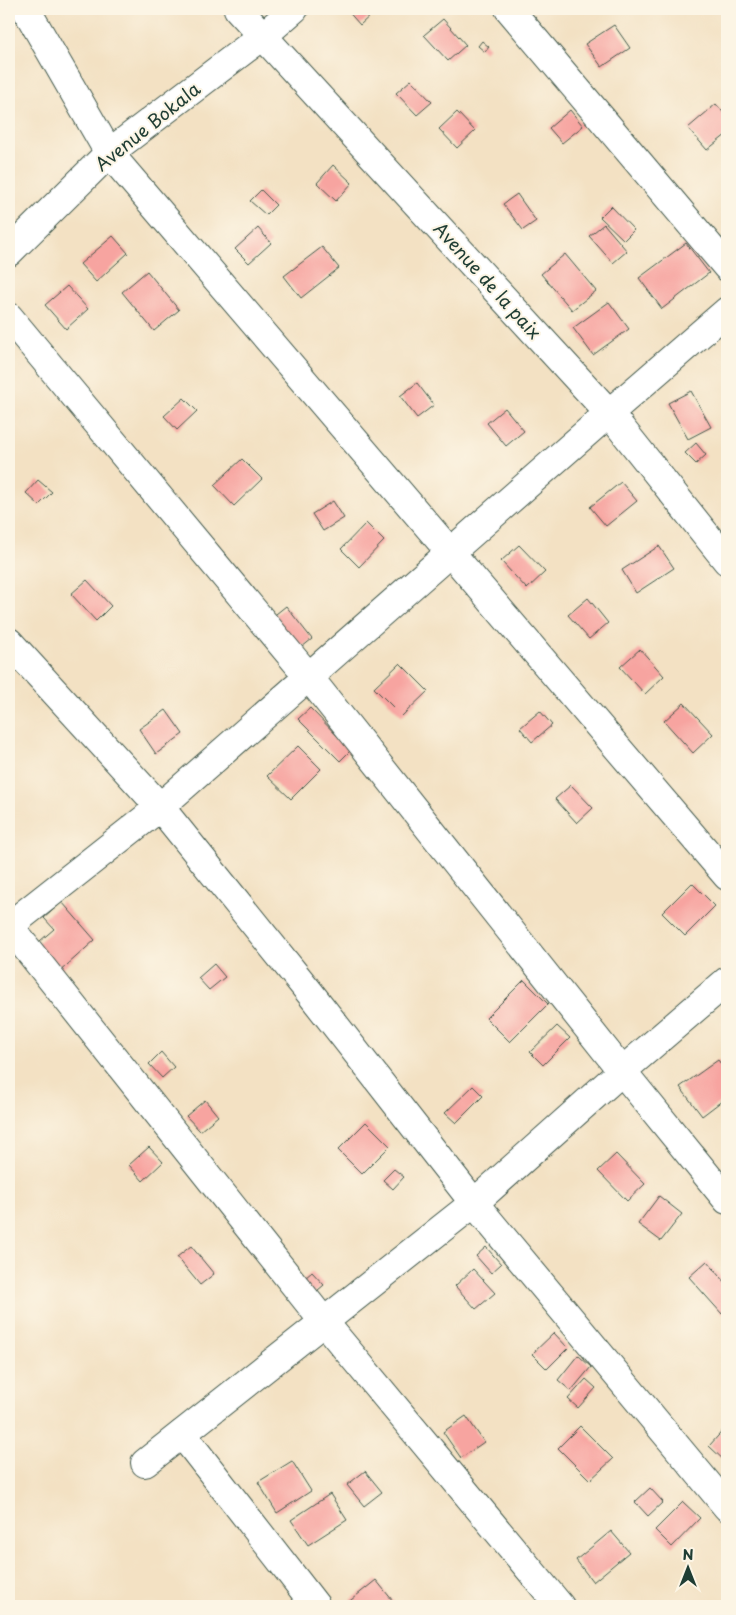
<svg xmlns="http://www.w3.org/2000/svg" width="736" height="1615" viewBox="0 0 736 1615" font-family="'Playpen Sans',sans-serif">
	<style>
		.building { fill: #f7a4a0 }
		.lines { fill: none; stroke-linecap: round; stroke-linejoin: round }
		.minor-casing { stroke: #3f5649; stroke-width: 30 }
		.minor { stroke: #fff; stroke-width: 28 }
		.labels { text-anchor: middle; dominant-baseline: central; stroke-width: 4; stroke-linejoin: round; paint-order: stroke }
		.street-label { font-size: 18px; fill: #1f3d34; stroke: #fcf5e5 }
	</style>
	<rect width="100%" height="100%" fill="#fcf5e5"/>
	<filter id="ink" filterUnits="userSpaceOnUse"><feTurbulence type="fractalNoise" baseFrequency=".02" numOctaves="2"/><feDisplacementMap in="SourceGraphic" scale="10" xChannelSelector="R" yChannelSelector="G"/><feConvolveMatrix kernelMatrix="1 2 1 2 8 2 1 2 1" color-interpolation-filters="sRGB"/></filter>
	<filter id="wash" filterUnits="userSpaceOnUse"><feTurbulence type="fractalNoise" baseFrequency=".0096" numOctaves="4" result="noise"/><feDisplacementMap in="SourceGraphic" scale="20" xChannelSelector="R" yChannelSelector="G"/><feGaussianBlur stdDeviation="1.12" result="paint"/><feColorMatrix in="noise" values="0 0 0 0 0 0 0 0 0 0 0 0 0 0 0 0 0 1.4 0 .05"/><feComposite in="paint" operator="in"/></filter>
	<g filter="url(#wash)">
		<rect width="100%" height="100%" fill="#f3e1c3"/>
		<g id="blocks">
			<g class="building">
				<polygon points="346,9 367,9 372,14 360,25"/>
				<polygon points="443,19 466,45 448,61 424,35"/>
				<polygon points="614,25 630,48 602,67 585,44"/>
				<polygon points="482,41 489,47 485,52 478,46"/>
				<polygon points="411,80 432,102 417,115 396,93"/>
				<polygon points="716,104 727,117 727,134 707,150 688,128"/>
				<polygon points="570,110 583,126 562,143 549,128"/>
				<polygon points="457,112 475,131 457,148 439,129"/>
				<polygon points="333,165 352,183 336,201 317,183"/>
				<polygon points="261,190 276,205 266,215 250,201"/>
				<polygon points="517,194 536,221 523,230 503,204"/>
				<polygon points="611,206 634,230 624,240 600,217"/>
				<polygon points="604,224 627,251 613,263 589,236"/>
				<polygon points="258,228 271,243 249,263 235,249"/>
				<polygon points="113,236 128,253 96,282 80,264"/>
				<polygon points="686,243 709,273 662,309 639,278"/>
				<polygon points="322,247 339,268 301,298 284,276"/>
				<polygon points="565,254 596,291 572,310 541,274"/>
				<polygon points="147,271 179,310 154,331 122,292"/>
				<polygon points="67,286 88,309 66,329 45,305"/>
				<polygon points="609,302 629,329 593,355 573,328"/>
				<polygon points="417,383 434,405 417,418 400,396"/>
				<polygon points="691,391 711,427 688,439 668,403"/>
				<polygon points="184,398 197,411 177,430 164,416"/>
				<polygon points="505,408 524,431 506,446 487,423"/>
				<polygon points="696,443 706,455 696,464 685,453"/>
				<polygon points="242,459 262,479 234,506 214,485"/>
				<polygon points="38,480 52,492 39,505 26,493"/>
				<polygon points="621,482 637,501 606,526 590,507"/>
				<polygon points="333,501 344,518 323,531 312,514"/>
				<polygon points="366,523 384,541 359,567 341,549"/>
				<polygon points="519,545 545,572 527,589 501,561"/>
				<polygon points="659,546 674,568 636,593 622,570"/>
				<polygon points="87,580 111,606 96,621 71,594"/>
				<polygon points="588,598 608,623 589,639 568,615"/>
				<polygon points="286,606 312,639 297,651 271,618"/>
				<polygon points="640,649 664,676 645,694 620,667"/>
				<polygon points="400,663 428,691 402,716 374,688"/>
				<polygon points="684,703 713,734 693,753 664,721"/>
				<polygon points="310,708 351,750 340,761 298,719"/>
				<polygon points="166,710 183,734 156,754 139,729"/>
				<polygon points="540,711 552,725 532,742 520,728"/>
				<polygon points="298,746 321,769 291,799 267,776"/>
				<polygon points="571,785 593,808 577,823 555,799"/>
				<polygon points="692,883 715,906 685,936 662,913"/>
				<polygon points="62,902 95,940 57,974 33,947 54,929 44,918"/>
				<polygon points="214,964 225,977 209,990 198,978"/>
				<polygon points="524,980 548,1004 510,1042 486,1018"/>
				<polygon points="557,1026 570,1038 543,1065 530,1052"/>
				<polygon points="161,1052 174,1067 162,1078 149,1064"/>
				<polygon points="718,1060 727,1072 727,1097 702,1116 680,1087"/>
				<polygon points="473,1086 483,1096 456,1123 445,1113"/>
				<polygon points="205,1100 218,1116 200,1131 186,1116"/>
				<polygon points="366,1122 390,1146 362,1174 338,1150"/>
				<polygon points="149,1147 163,1162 143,1181 129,1165"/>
				<polygon points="616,1154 645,1184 627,1201 598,1171"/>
				<polygon points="394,1169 404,1177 393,1189 383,1180"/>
				<polygon points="659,1196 682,1214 661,1241 638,1224"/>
				<polygon points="191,1246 214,1274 200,1285 177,1257"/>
				<polygon points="486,1247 501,1264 491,1273 476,1256"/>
				<polygon points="707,1261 727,1284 727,1309 722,1314 689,1277"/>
				<polygon points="473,1269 495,1293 476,1309 455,1286"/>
				<polygon points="312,1272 324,1285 310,1297 298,1284"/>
				<polygon points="554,1333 568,1348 547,1369 532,1354"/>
				<polygon points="578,1355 591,1367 571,1391 558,1380"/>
				<polygon points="586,1379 596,1388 578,1408 568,1399"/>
				<polygon points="466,1416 484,1442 461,1458 443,1432"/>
				<polygon points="580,1426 613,1459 590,1480 558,1448"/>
				<polygon points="727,1426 727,1463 709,1446"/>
				<polygon points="292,1461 311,1491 277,1513 258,1482"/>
				<polygon points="365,1471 382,1492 364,1506 347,1485"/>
				<polygon points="650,1488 663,1502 648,1516 635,1502"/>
				<polygon points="330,1494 347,1520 308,1545 291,1520"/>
				<polygon points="683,1502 700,1518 672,1547 655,1530"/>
				<polygon points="611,1531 629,1552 593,1582 576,1560"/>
				<polygon points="376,1580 397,1606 347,1606 346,1604"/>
			</g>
		</g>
	</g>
	<g filter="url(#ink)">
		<use href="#blocks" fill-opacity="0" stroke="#3f5649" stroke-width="1"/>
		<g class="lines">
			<defs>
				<g id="minor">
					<polyline points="26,9 109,153 727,876"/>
					<polyline points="238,9 609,413 727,561"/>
					<polyline points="509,9 727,267"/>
					<polyline points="9,252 109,153 264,35 294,9"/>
					<polyline points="9,317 308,676 622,1071 727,1200"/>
					<polyline points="9,642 160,807 310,993 474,1203 727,1507"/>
					<polyline points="9,926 160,807 609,413 727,311"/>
					<polyline points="9,926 324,1322 560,1606"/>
					<polyline points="182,1434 316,1606"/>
					<polyline points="145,1463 474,1203 622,1071 727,981"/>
				</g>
			</defs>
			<use href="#minor" class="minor-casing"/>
			<use href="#minor" class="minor"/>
		</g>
	</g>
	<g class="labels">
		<g class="street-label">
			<text transform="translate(147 126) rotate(-39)">Avenue Bokala</text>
			<text transform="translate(488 280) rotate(48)">Avenue de la paix</text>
		</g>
	</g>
	<rect width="736" height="1615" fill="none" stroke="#fcf5e5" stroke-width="30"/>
	<g transform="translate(688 1568)" stroke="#fcf5e5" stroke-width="4" paint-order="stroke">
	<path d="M0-4L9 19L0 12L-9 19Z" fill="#1f3d34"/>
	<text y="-8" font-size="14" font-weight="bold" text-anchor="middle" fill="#1f3d34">N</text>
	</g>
</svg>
